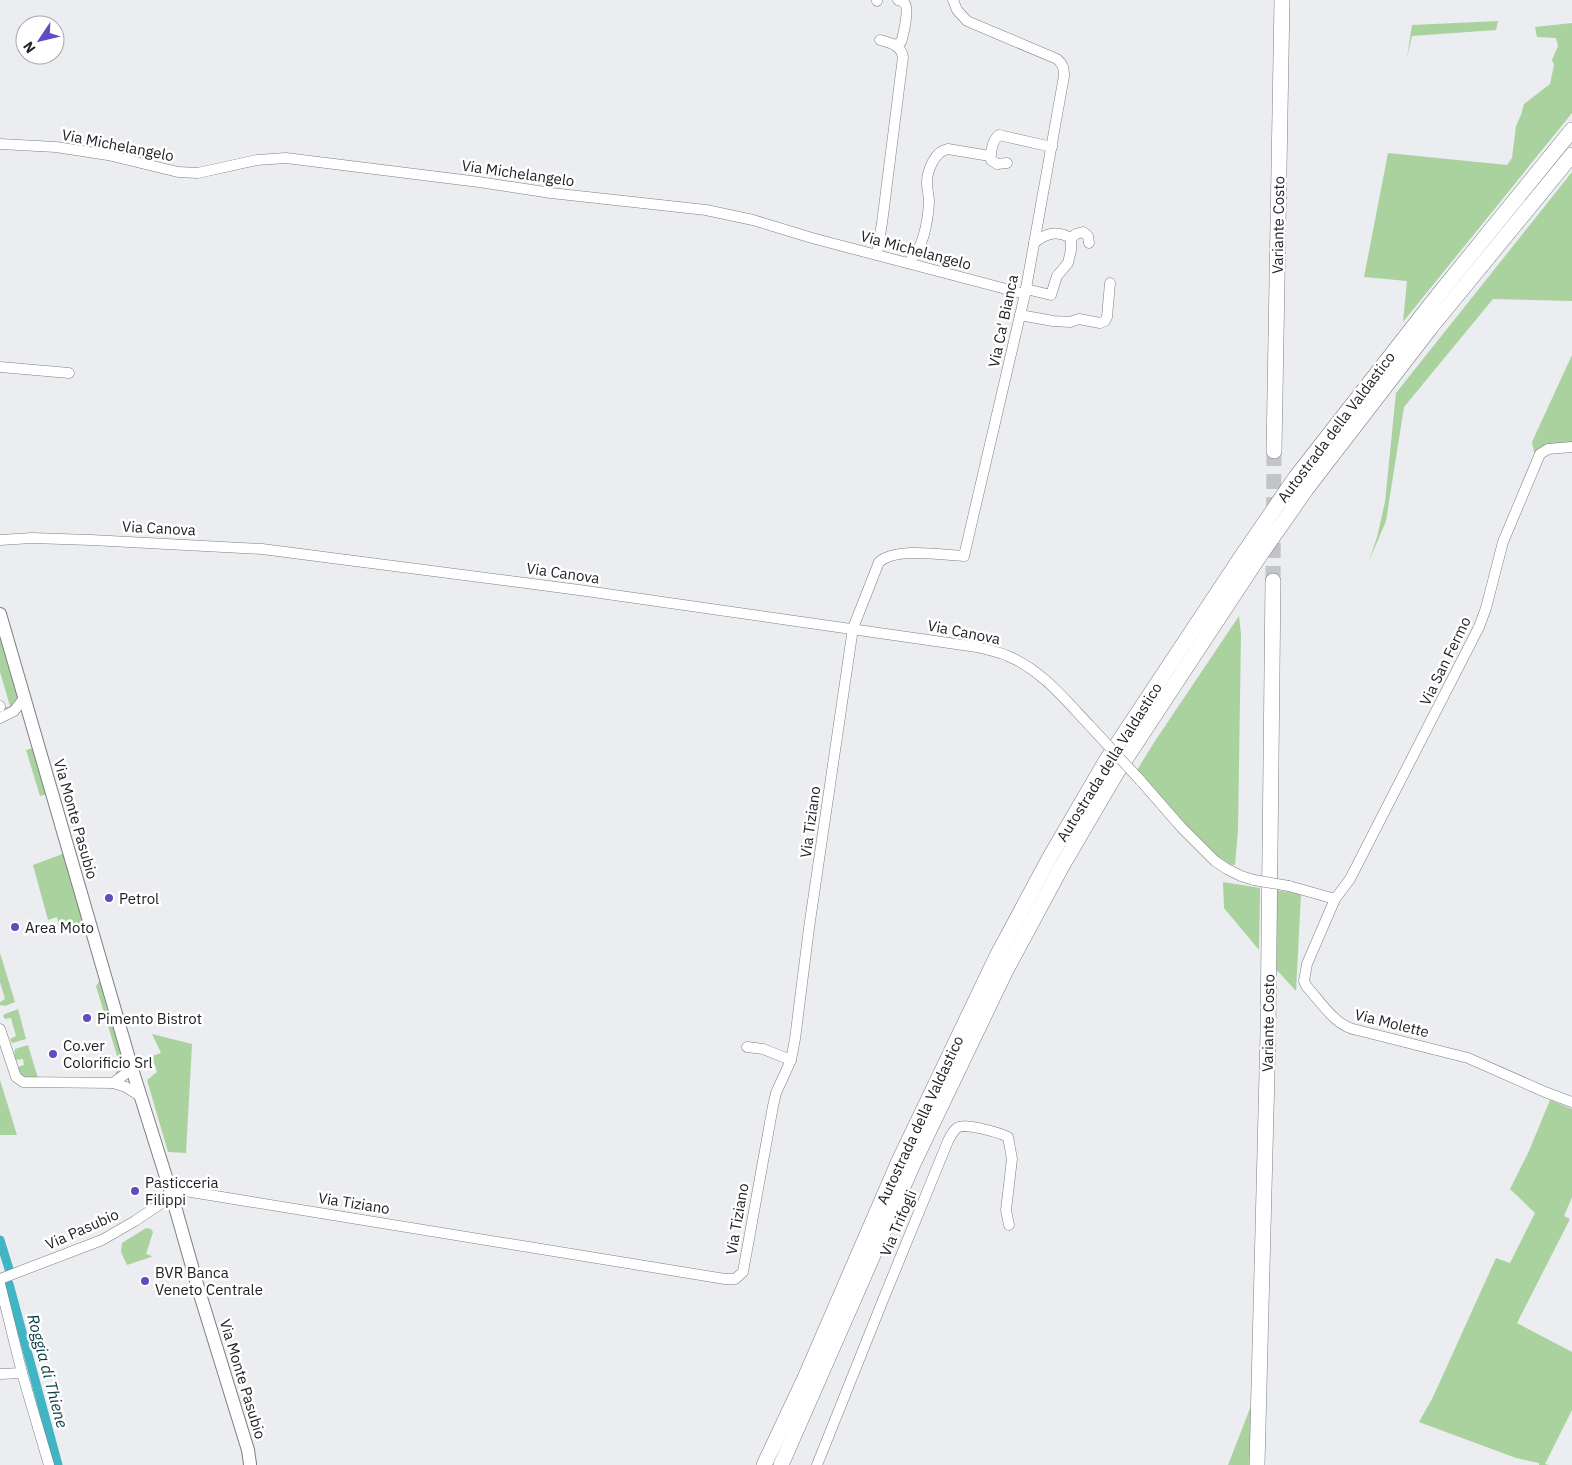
<svg xmlns="http://www.w3.org/2000/svg" width="1572" height="1465" viewBox="0 0 1572 1465" font-family="'IBM Plex Sans',sans-serif">
	<style>
		.green { fill: #a9d29e }
		.lines { fill: none; stroke-linecap: round; stroke-linejoin: round }
		.canal { stroke: #42b5c5; stroke-width: 9 }
		.highway-tunnel { stroke: #c3c4c7; stroke-width: 15; stroke-dasharray: 15 8; stroke-linecap: butt }
		.minor-casing { stroke: #7d7f81; stroke-width: 11 }
		.major-casing { stroke: #7d7f81; stroke-width: 14 }
		.highway-casing { stroke: #7d7f81; stroke-width: 16 }
		.minor { stroke: #fff; stroke-width: 10 }
		.major { stroke: #fff; stroke-width: 12 }
		.highway { stroke: #fff; stroke-width: 15 }
		.minor-bridge-casing { stroke: #7d7f81; stroke-width: 11; stroke-linecap: butt }
		.minor-bridge { stroke: #fff; stroke-width: 10 }
		.poi-dot { fill: #624ac2; stroke: #fff; stroke-width: 2 }
		.labels { text-anchor: middle; dominant-baseline: central; stroke-width: 5; stroke-linejoin: round; paint-order: stroke }
		.street-label { font-size: 15px; fill: #212223; stroke: #fff }
		.poi-label { font-size: 15px; fill: #212223; stroke: #fff; text-anchor: start }
		.water-label { font-size: 16px; font-style: italic; fill: #053c42; stroke: #fff }
	</style>
	<rect width="100%" height="100%" fill="#ebedf0"/>
	<g class="green">
		<polygon points="1498,21 1496,30 1412,36 1407,58 1412,25"/>
		<polygon points="1572,23 1572,113 1403,322 1407,281 1364,277 1388,153 1507,165 1512,158 1516,126 1521,115 1524,104 1550,84 1554,65 1552,60 1558,46 1556,38 1537,37 1535,27"/>
		<polygon points="1572,172 1572,301 1493,299 1404,407 1386,521 1369,561 1377,537 1385,502 1396,393"/>
		<polygon points="1572,355 1572,446 1535,456 1532,442"/>
		<polygon points="1239,616 1241,634 1238,830 1235,865 1226,864 1205,846 1137,770 1155,741"/>
		<polygon points="0,623 20,696 11,709 0,712 0,709 10,706 0,672"/>
		<polygon points="33,748 47,794 40,796 26,750"/>
		<polygon points="65,853 87,931 75,934 71,932 69,932 68,930 60,932 57,917 48,920 33,865"/>
		<polygon points="1223,882 1260,888 1259,950 1224,908"/>
		<polygon points="1276,890 1301,894 1296,991 1274,967"/>
		<polygon points="0,953 15,1002 5,1006 0,1005 0,1002 5,999 0,982"/>
		<polygon points="101,979 127,1066 124,1071 114,1077 116,1072 121,1069 96,986"/>
		<polygon points="18,1009 26,1039 12,1043 10,1039 16,1036 11,1018 5,1019 3,1016 5,1014"/>
		<polygon points="152,1034 192,1044 186,1153 168,1152 147,1080 157,1072 152,1056 161,1053"/>
		<path d="M28 1045 38 1078 24 1077 18 1070V1067L24 1065 23 1059 16 1060C14 1057 14 1053 15 1049Z"/>
		<polygon points="0,1080 17,1135 0,1135"/>
		<polygon points="1550,1100 1572,1109 1572,1197 1564,1216 1570,1219 1517,1323 1572,1352 1572,1410 1545,1464 1549,1465 1539,1465 1539,1463 1516,1458 1419,1422 1433,1397 1496,1258 1510,1263 1535,1213 1510,1189 1529,1151"/>
		<polygon points="146,1228 151,1229 153,1232 146,1254 152,1256 151,1257 127,1265 121,1252 122,1243"/>
		<polygon points="1251,1406 1250,1465 1228,1465"/>
	</g>
	<g class="lines">
		<g class="canal">
			<polyline points="0,1240 9,1269"/>
			<polyline points="9,1284 58,1465"/>
		</g>
		<polyline class="highway-tunnel" points="1273,581 1274,451"/>
		<defs>
			<g id="minor">
				<polyline points="877,1 877,0"/>
				<path d="M895 45 901 42 902 39C904 32 909 9 905 4 903 1 901 1 898 0"/>
				<polyline points="0,144 56,147 108,155 178,172 198,173 257,160 286,158 479,182 551,193 706,210 753,220 812,238 1025,294"/>
				<path d="M1007 163 997 164 991 160C990 152 993 139 999 135L1052 147"/>
				<path d="M1034 243C1046 233 1057 230 1071 238"/>
				<path d="M877 254 882 223 903 57C901 45 890 43 880 40"/>
				<path d="M907 263C923 252 928 221 929 202 929 196 927 189 927 183 927 170 935 151 948 149L990 156"/>
				<polyline points="1026,289 1051,295 1057,276 1068,263 1071,250 1071,238 1076,234 1083,232 1088,236 1089,243"/>
				<polyline points="1020,315 1053,321 1070,322 1079,319 1100,323 1105,321 1107,317 1110,283"/>
				<polyline points="0,367 69,373"/>
				<path d="M1572 447 1548 449 1540 454 1503 542 1486 608 1479 627 1350 879 1335 899 1307 964 1304 981 1307 987C1321 1002 1336 1027 1357 1030L1468 1058 1545 1092 1572 1102"/>
				<path d="M0 540 32 538 91 540 262 549 579 590 977 647C988 650 1000 652 1010 657 1043 671 1067 702 1091 727"/>
				<polyline points="0,706 0,707"/>
				<polyline points="0,718 14,711 25,697"/>
				<polyline points="1140,780 1181,827 1215,861 1227,869 1241,876 1254,880"/>
				<polyline points="1289,886 1335,899"/>
				<polyline points="0,1029 16,1077 23,1082 113,1083 132,1069"/>
				<polyline points="747,1047 763,1049 791,1060"/>
				<polyline points="113,1083 126,1087 140,1096"/>
				<path d="M0 1279 102 1240 135 1221 172 1196 185 1191 725 1279H735L743 1272 773 1106 776 1093 791 1060 795 1039 809 928 853 628 879 562C897 547 941 555 964 556L1025 294 1064 76C1064 68 1063 64 1057 59L967 21 957 10 953 0"/>
				<polyline points="0,1284 22,1373 49,1465"/>
				<polyline points="0,1374 22,1373"/>
				<path d="M817 1465 883 1300 948 1141C950 1137 953 1131 957 1128 964 1122 1000 1133 1008 1137L1012 1159 1006 1210 1009 1225"/>
			</g>
			<polyline id="major" points="0,614 132,1069 172,1196 199,1291 248,1450 250,1464"/>
			<g id="highway">
				<polyline points="1274,451 1282,0"/>
				<polyline points="764,1465 805,1378 899,1161 997,956 1050,857 1106,761 1242,556 1296,477 1435,299 1572,130"/>
				<polyline points="781,1465 913,1164 1005,972 1062,866 1117,772 1256,561 1307,488 1431,327 1572,155"/>
				<polyline points="1257,1465 1268,1033 1273,581"/>
			</g>
		</defs>
		<use href="#minor" class="minor-casing"/>
		<use href="#major" class="major-casing"/>
		<use href="#highway" class="highway-casing"/>
		<use href="#minor" class="minor"/>
		<use href="#major" class="major"/>
		<use href="#highway" class="highway"/>
		<defs>
			<g id="minor-bridge">
				<polyline points="1091,727 1140,780"/>
				<polyline points="1254,880 1289,886"/>
			</g>
		</defs>
		<use href="#minor-bridge" class="minor-bridge-casing"/>
		<use href="#minor-bridge" class="minor-bridge"/>
	</g>
	<g class="poi-dot">
		<circle cx="109" cy="898" r="5"/>
		<circle cx="15" cy="927" r="5"/>
		<circle cx="87" cy="1018" r="5"/>
		<circle cx="53" cy="1054" r="5"/>
		<circle cx="135" cy="1191" r="5"/>
		<circle cx="145" cy="1281" r="5"/>
	</g>
	<g class="labels">
		<g class="street-label">
			<text transform="translate(118 145) rotate(11)">Via Michelangelo</text>
			<text transform="translate(518 173) rotate(8)">Via Michelangelo</text>
			<text transform="translate(1278 225) rotate(-89)">Variante Costo</text>
			<text transform="translate(916 250) rotate(15)">Via Michelangelo</text>
			<text transform="translate(1003 321) rotate(-78)">Via Ca' Bianca</text>
			<text transform="translate(1336 427) rotate(-53)">Autostrada della Valdastico</text>
			<text transform="translate(159 528) rotate(3)">Via Canova</text>
			<text transform="translate(563 573) rotate(8)">Via Canova</text>
			<text transform="translate(964 632) rotate(11)">Via Canova</text>
			<text transform="translate(1445 661) rotate(-64)">Via San Fermo</text>
			<text transform="translate(1109 762) rotate(-58)">Autostrada della Valdastico</text>
			<text transform="translate(76 819) rotate(74)">Via Monte Pasubio</text>
			<text transform="translate(810 822) rotate(-82)">Via Tiziano</text>
			<text transform="translate(1268 1023) rotate(-89)">Variante Costo</text>
			<text transform="translate(1392 1023) rotate(14)">Via Molette</text>
			<text transform="translate(920 1120) rotate(-65)">Autostrada della Valdastico</text>
			<text transform="translate(354 1203) rotate(9)">Via Tiziano</text>
			<text transform="translate(737 1219) rotate(-80)">Via Tiziano</text>
			<text transform="translate(898 1223) rotate(-67)">Via Trifogli</text>
			<text transform="translate(82 1229) rotate(-24)">Via Pasubio</text>
			<text transform="translate(243 1379) rotate(73)">Via Monte Pasubio</text>
		</g>
		<g class="poi-label">
			<text x="119" y="898">Petrol</text>
			<text x="25" y="927">Area Moto</text>
			<text x="97" y="1018">Pimento Bistrot</text>
			<text x="63" y="1045">Co.ver<tspan x="63" dy="17">Colorificio Srl</tspan></text>
			<text x="145" y="1182">Pasticceria<tspan x="145" dy="17">Filippi</tspan></text>
			<text x="155" y="1272">BVR Banca<tspan x="155" dy="17">Veneto Centrale</tspan></text>
		</g>
		<g class="water-label">
			<text transform="translate(48 1371) rotate(75)">Roggia di Thiene</text>
		</g>
	</g>
	<g transform="translate(40 40) rotate(235)"><circle r="24" fill="#ffffff" stroke="#a6a7a7"/>
	<path d="M0-4L9 19L0 12L-9 19Z" fill="#624ac2"/>
	<text y="-8" font-size="14" font-weight="bold" text-anchor="middle" fill="#212223">N</text>
	</g>
</svg>
